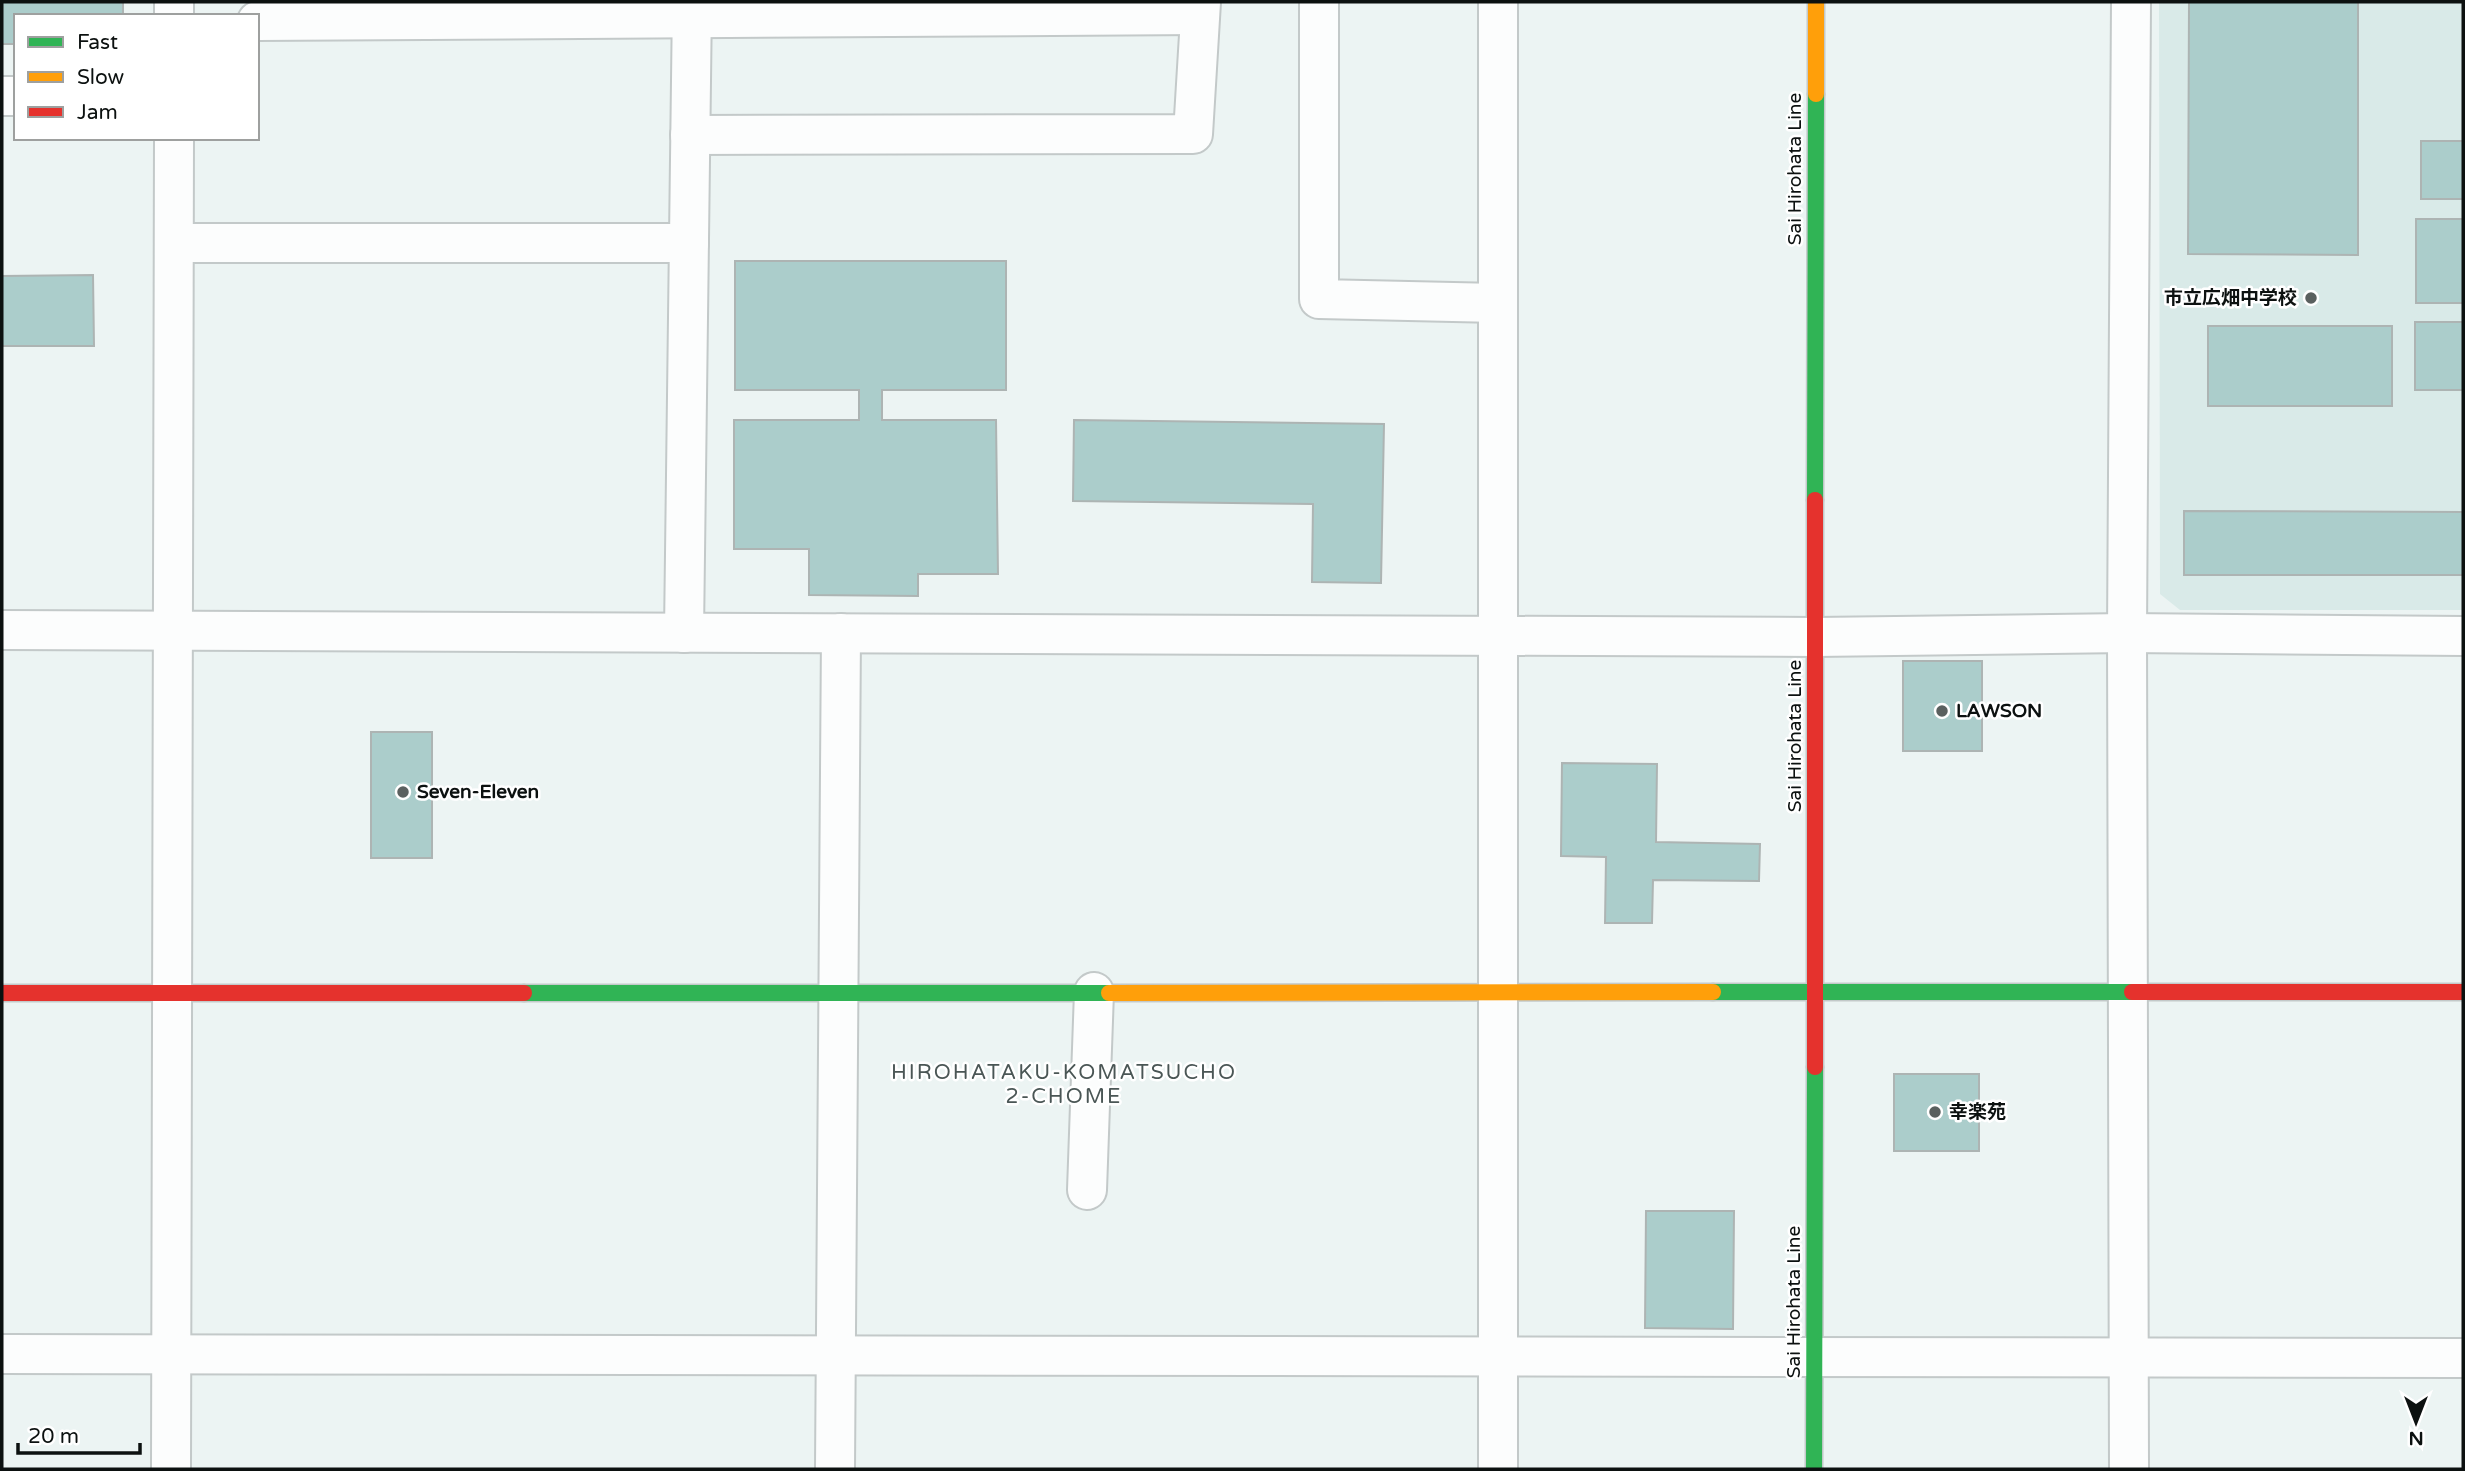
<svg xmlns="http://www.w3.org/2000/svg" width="2465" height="1471" viewBox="0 0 2465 1471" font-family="'Varela Round','Noto Sans JP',sans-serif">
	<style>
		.built { fill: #d9eae8 }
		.building { fill: #abcdcb; stroke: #adb4b3; stroke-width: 2 }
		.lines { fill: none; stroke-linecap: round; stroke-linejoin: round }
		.street-casing { stroke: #c3c9c9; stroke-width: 42 }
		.fast-casing { stroke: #c3c9c9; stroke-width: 19 }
		.slow-casing { stroke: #c3c9c9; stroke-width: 19 }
		.jam-casing { stroke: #c3c9c9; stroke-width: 19 }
		.street { stroke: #fcfdfd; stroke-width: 38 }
		.fast { stroke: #30b455; stroke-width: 16 }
		.slow { stroke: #ff9f0a; stroke-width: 16 }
		.jam { stroke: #e5322d; stroke-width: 16 }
		.poi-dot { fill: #5a605f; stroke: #fff; stroke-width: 2.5 }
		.labels { text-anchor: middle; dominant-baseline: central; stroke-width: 5; stroke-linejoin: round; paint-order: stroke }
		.street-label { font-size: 19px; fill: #0c1110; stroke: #fff }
		.poi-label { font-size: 19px; font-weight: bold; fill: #0c1110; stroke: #fff; text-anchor: start }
		.neighbourhood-label { font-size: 21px; letter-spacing: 2px; fill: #4a5655; stroke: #fff }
	</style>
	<rect width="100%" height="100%" fill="#ecf4f3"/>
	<polygon class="built" points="2159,2 2463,2 2463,610 2180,610 2160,594"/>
	<g class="building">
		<polygon points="2,2 123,2 123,16 16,16 16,44 2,44"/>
		<polygon points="2189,2 2358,2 2358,255 2188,254"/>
		<rect x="2421" y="141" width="42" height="58"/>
		<rect x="2416" y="219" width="47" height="84"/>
		<polygon points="735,261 1006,261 1006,390 882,390 882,420 996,420 998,574 918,574 918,596 809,595 809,549 734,549 734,420 859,420 859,390 735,390"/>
		<polygon points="93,275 94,346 2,346 2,276"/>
		<rect x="2415" y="322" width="48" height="68"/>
		<rect x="2208" y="326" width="184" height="80"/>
		<polygon points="1074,420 1384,424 1381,583 1312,582 1313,504 1073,501"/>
		<polygon points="2184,511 2463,512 2463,575 2184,575"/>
		<rect x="1903" y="661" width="79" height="90"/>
		<rect x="371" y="732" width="61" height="126"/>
		<polygon points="1562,763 1657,764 1656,842 1760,844 1759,881 1653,880 1652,923 1605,923 1606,857 1561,856"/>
		<rect x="1894" y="1074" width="85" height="77"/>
		<polygon points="1646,1211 1734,1211 1733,1329 1645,1328"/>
	</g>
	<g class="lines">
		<defs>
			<g id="street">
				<polyline points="174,2 174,16"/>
				<polyline points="1319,2 1319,299 1498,303"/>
				<polyline points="257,21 1200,15"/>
				<polyline points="2,96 16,96"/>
				<polyline points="690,135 1193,134 1201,2"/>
				<polyline points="174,243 689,243"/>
				<polyline points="2,630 1816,637 2127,633 2463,636"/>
				<polyline points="684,633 692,2"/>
				<polyline points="1087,1190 1094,992"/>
				<polyline points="2,1354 2463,1358"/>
				<polyline points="171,1469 174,138"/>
				<polyline points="835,1469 841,633"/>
				<polyline points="1498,1469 1498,2"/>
				<polyline points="2129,1469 2127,633 2131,2"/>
			</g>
			<g id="fast">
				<polyline points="1815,500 1816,94"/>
				<polyline points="1713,992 2132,992"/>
				<polyline points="524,993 1109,993"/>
				<polyline points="1814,1469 1815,1067"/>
			</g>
			<g id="slow">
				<polyline points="1816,94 1816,2"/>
				<polyline points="1109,993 1713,992"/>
			</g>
			<g id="jam">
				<polyline points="2132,992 2463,992"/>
				<polyline points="2,993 524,993"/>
				<polyline points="1815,1067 1815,500"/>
			</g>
		</defs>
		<use href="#street" class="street-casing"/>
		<use href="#fast" class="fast-casing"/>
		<use href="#slow" class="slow-casing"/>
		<use href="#jam" class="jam-casing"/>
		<use href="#street" class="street"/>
		<use href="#fast" class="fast"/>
		<use href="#slow" class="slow"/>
		<use href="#jam" class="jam"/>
	</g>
	<g class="poi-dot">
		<circle cx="2311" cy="298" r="7"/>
		<circle cx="1942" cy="711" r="7"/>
		<circle cx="403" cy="792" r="7"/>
		<circle cx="1935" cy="1112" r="7"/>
	</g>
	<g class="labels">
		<g class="street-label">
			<text transform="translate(1795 169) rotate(-90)">Sai Hirohata Line</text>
			<text transform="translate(1795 736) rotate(-90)">Sai Hirohata Line</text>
			<text transform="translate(1794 1302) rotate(-90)">Sai Hirohata Line</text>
		</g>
		<g class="poi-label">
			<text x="2297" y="298" text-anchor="end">市立広畑中学校</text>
			<text x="1956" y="711">LAWSON</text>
			<text x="417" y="792">Seven-Eleven</text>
			<text x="1949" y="1112">幸楽苑</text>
		</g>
		<g class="neighbourhood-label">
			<text x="1064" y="1072">HIROHATAKU-KOMATSUCHO<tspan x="1064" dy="24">2-CHOME</tspan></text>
		</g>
	</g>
	<rect width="2465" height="1471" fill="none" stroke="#0c1110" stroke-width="7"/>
	<rect x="14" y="14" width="245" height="126" fill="#ffffff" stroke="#9ea09f" stroke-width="2"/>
	<rect x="28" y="37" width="35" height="10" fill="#30b455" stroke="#9ea09f" stroke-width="2"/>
	<text x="77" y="49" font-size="21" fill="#0c1110">Fast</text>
	<rect x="28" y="72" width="35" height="10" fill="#ff9f0a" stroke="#9ea09f" stroke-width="2"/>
	<text x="77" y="84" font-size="21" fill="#0c1110">Slow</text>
	<rect x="28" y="107" width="35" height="10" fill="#e5322d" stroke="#9ea09f" stroke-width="2"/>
	<text x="77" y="119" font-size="21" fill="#0c1110">Jam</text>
	<g transform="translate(2416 1422) rotate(180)" stroke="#ffffff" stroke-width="5" paint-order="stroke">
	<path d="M0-5L12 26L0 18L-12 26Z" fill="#0c1110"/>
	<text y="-10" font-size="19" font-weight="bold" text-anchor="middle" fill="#0c1110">N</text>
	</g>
	<path d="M18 1443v10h122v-10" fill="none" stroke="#0c1110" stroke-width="3.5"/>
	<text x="28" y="1443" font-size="21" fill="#0c1110" stroke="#ffffff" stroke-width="5" paint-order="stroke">20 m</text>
</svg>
